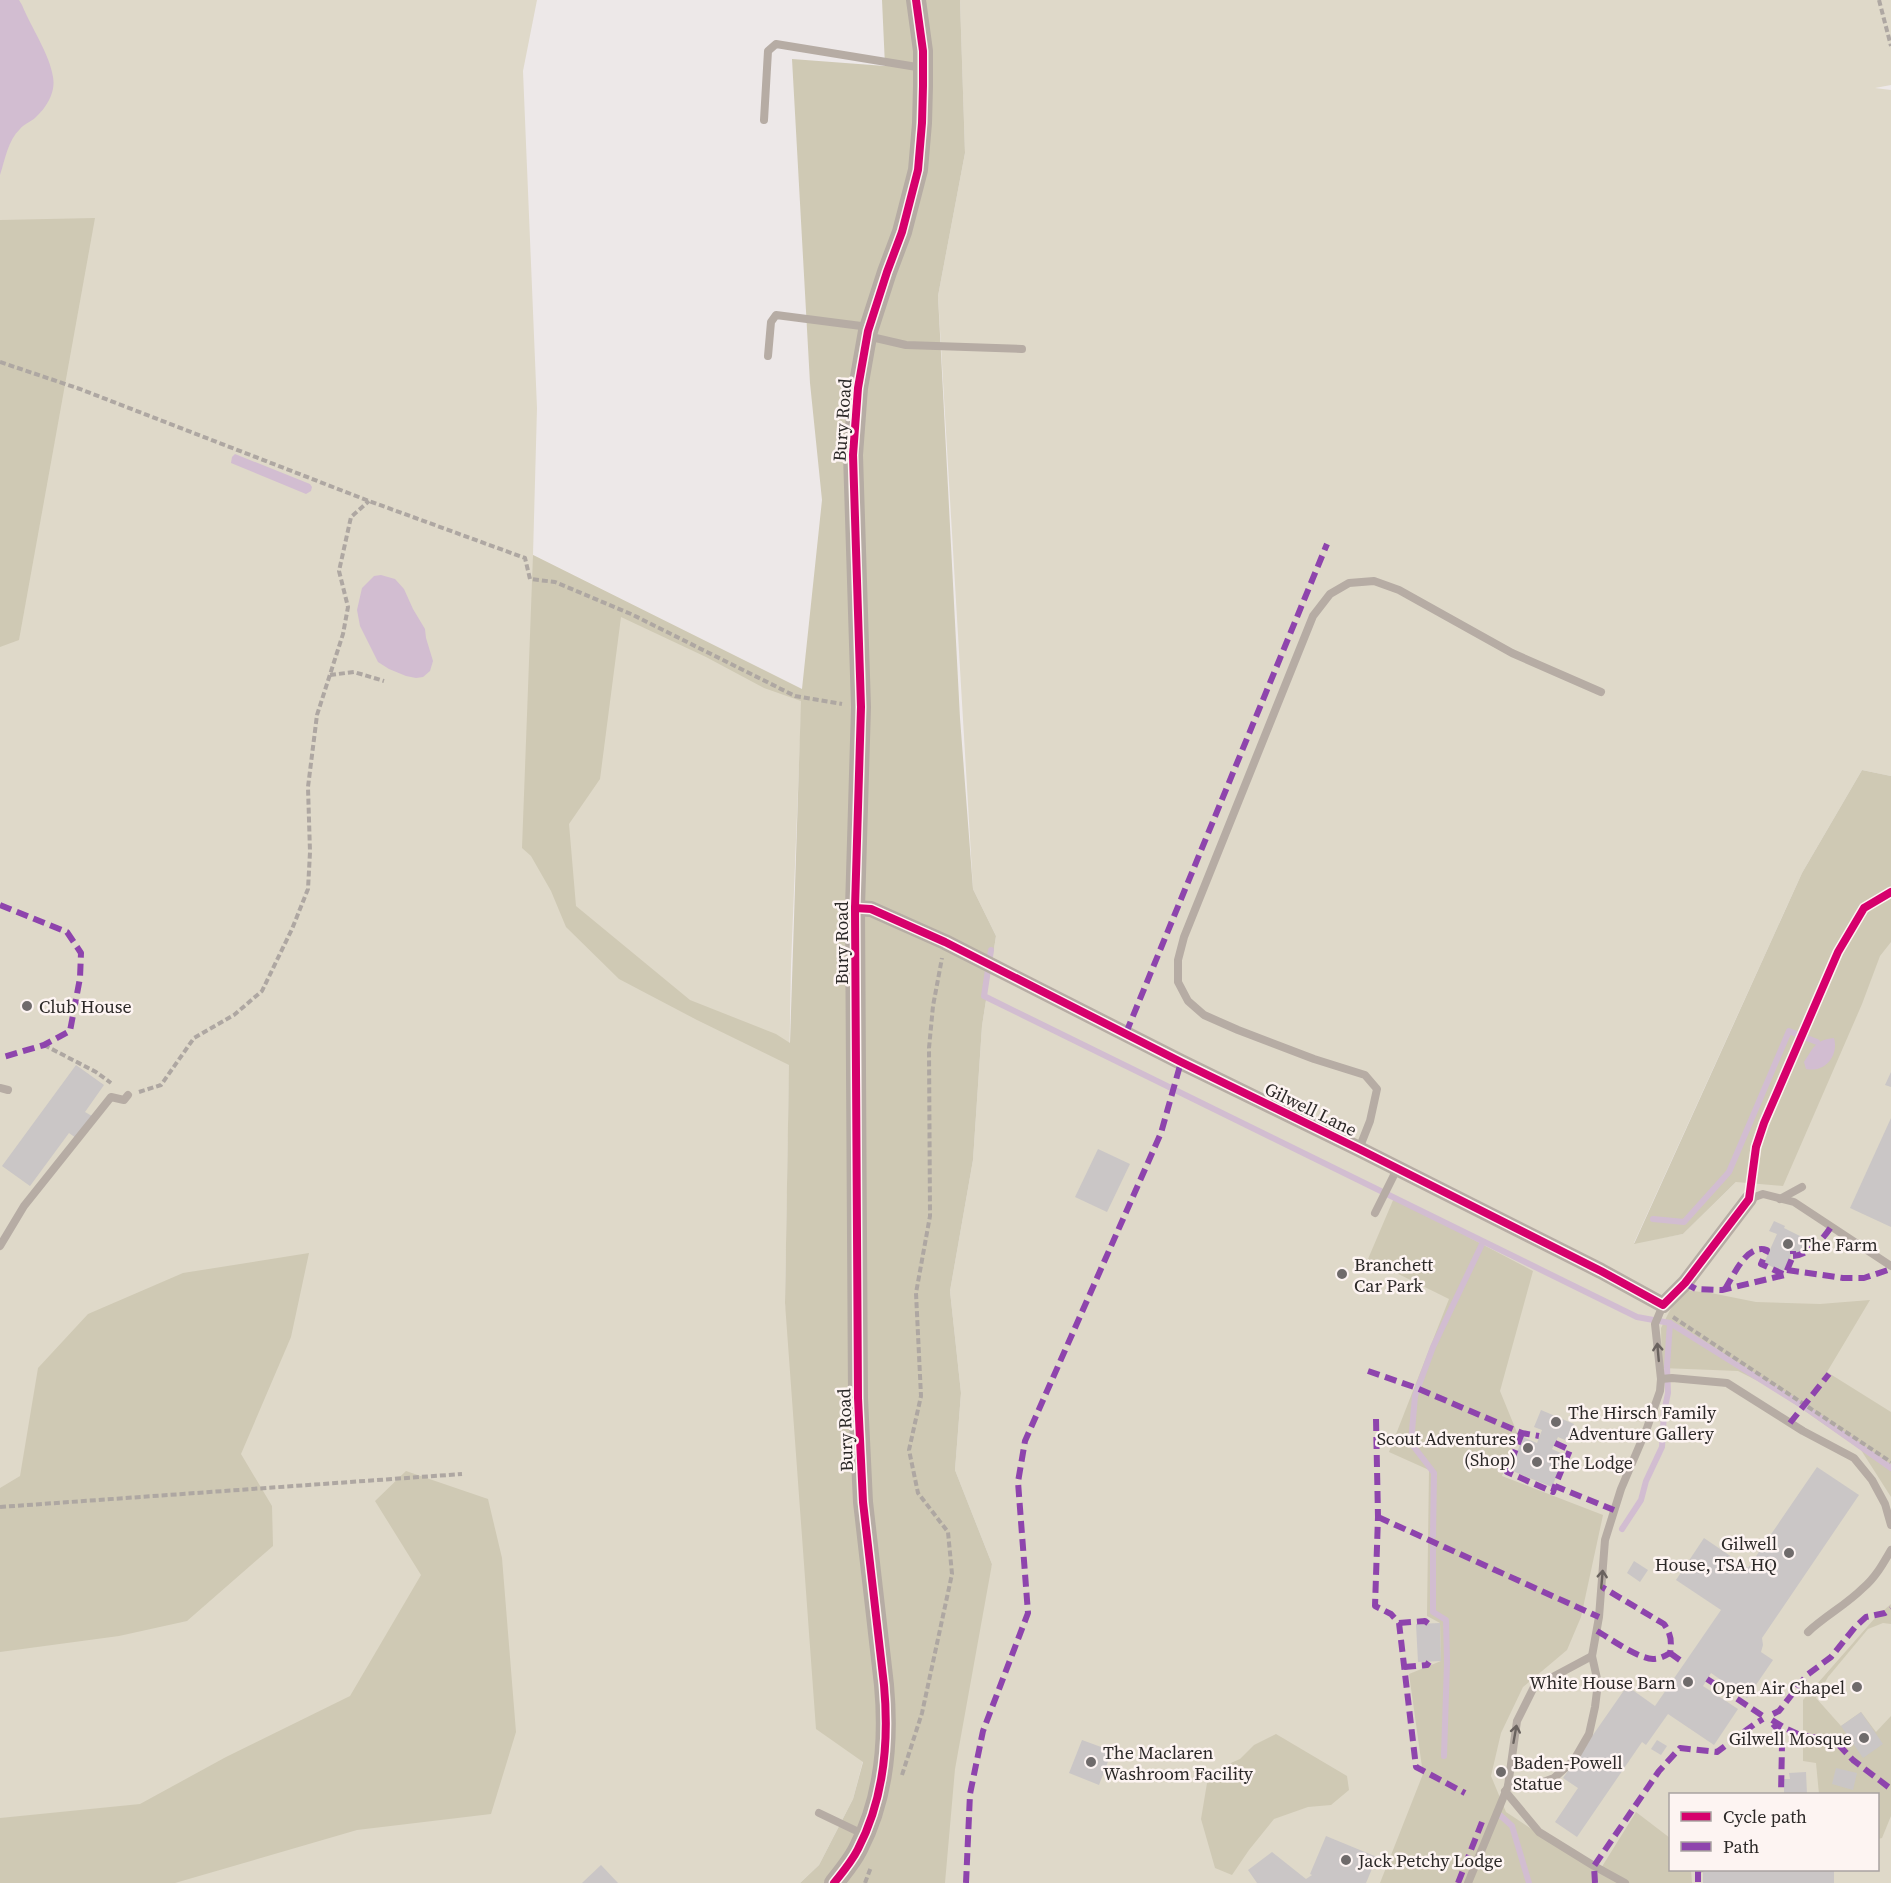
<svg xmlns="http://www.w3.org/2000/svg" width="1891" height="1883" viewBox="0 0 1891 1883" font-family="'Source Serif 4',serif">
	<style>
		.green { fill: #dfd9c9; fill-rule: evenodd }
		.forest { fill: #cfc9b4; fill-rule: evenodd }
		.water { fill: #d2bdd1 }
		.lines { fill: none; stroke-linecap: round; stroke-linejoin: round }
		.stream { stroke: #d2bdd1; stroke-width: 6 }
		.building { fill: #cac6c6 }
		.path { stroke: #aea7a2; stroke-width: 4; stroke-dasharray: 6 3; stroke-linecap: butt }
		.service { stroke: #b6aca4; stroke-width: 8 }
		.minor { stroke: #b6aca4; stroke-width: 16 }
		.tertiary { stroke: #b6aca4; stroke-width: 20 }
		.quiet { stroke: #8e44ad; stroke-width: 6; stroke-dasharray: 12 6; stroke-linecap: butt }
		.cycleway-casing { stroke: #fdf4f2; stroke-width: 11 }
		.cycleway { stroke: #d6006c; stroke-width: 8 }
		.oneway { stroke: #6a635f }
		.poi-dot { fill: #6f6b6b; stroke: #fdf4f2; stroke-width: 2 }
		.labels { text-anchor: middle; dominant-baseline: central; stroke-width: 5; stroke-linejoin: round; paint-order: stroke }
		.street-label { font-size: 18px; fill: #2b2827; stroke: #fdf4f2 }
		.poi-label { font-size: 18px; fill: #2b2827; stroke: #fdf4f2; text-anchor: start }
	</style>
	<rect width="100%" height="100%" fill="#ede8e8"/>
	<g class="green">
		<polygon points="0,0 537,0 523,71 537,408 533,555 802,690 791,965 785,1303 863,1761 853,1799 819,1865 800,1883 0,1883"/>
		<path d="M960 0H1891V85L1875 88 1891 90V776L1862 770 1802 873 1634 1243 1683 1234 1736 1182 1891 913V1883H894L992 1564 955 1470 961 1393 950 1291 973 1160 982 1026 996 936 973 889 938 296 965 153ZM1670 1794H1878V1870H1670Z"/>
	</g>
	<g class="forest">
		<path d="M882 0H960L965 153 938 296 960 718 973 889 996 936 982 1026 973 1160 950 1291 961 1393 955 1470 992 1564 955 1769 945 1883H800L819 1865 853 1799 863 1762 816 1729 785 1303 789 1065 697 1020 619 979 566 927 551 891 531 856 522 848 533 555 802 689 822 500 810 383 792 59 885 66ZM621 617 706 657 764 688 801 701 790 1043 776 1034 690 1000 576 906 569 824 600 779Z"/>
		<polygon points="95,218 19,640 0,647 0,220"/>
		<polygon points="1862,770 1891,776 1891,942 1880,956 1862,1004 1783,1186 1736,1182 1683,1234 1634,1244 1802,873"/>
		<polygon points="1394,1198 1533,1271 1500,1391 1518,1435 1502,1476 1603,1515 1581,1617 1567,1650 1523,1687 1501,1733 1491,1776 1506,1812 1598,1873 1636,1812 1670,1838 1670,1870 1691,1870 1692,1883 1380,1883 1423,1774 1409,1674 1441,1661 1440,1623 1427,1616 1429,1470 1389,1452 1449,1299 1368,1259"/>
		<polygon points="309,1253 291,1337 241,1454 272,1506 273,1546 187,1621 119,1636 0,1652 0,1488 20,1476 38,1368 88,1314 183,1273"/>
		<polygon points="1683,1290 1711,1293 1756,1302 1820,1304 1870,1300 1827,1372 1891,1412 1891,1497 1861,1450 1772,1388 1738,1371 1662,1368 1661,1328 1669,1312"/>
		<polygon points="406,1471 488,1499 502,1558 516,1732 491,1814 357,1830 175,1883 0,1883 0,1818 140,1804 226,1757 350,1696 421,1575 375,1501"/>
		<polygon points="1891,1604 1891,1624 1883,1623 1868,1629 1828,1677 1816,1698 1841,1726 1861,1712 1876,1732 1891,1716 1891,1816 1882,1838 1878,1839 1878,1794 1819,1794 1816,1763 1803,1761 1803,1700 1875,1618"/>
		<polygon points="1276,1734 1347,1776 1349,1790 1331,1805 1308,1807 1274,1819 1249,1850 1232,1875 1215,1868 1201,1819 1207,1783 1224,1766 1240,1759 1254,1745"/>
	</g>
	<g class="water">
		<path d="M0 0H19L22 5C31 27 50 55 53 77 56 93 46 108 35 118 30 122 24 124 20 129 8 140 5 160 0 175Z"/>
		<polygon points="235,454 310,484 312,487 311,491 306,494 231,463 232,457"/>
		<polygon points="381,575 395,579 404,589 413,609 425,629 426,638 433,661 430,671 423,677 416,678 406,676 389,669 378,662 360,626 357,610 362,588 374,576"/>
		<path d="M1834 1038C1839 1056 1825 1073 1806 1069L1804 1062C1814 1047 1815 1040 1834 1038Z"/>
	</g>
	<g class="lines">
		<g class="stream">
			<polyline points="991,950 984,996 988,998 1637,1317 1670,1323 1806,1408 1891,1468"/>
			<polyline points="1653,1219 1684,1222 1729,1172 1789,1031 1817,1042"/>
			<polyline points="1622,1529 1641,1500 1646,1481 1662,1447 1664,1412 1668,1393 1667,1366 1670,1323"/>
			<polyline points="1433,1536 1434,1473 1411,1443 1415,1396 1433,1347 1483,1242"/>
			<polyline points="1433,1547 1433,1612 1446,1620 1447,1662 1444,1756"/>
			<polyline points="1501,1816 1512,1826 1529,1883"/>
		</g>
	</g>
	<g class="building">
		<polygon points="76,1065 104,1085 85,1112 92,1116 76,1138 69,1133 30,1186 2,1166"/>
		<polygon points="1891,1072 1891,1087 1885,1085"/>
		<polygon points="1891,1118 1891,1227 1850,1208"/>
		<polygon points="1098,1149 1130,1164 1107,1212 1075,1197"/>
		<polygon points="1774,1221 1785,1226 1784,1228 1806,1239 1799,1253 1793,1251 1783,1272 1764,1263 1777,1234 1769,1231"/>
		<polygon points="1541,1410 1574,1424 1567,1441 1558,1437 1552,1449 1565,1455 1552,1487 1510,1470 1523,1437 1537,1443 1542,1430 1534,1427"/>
		<polygon points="1817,1467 1859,1495 1762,1638 1763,1645 1761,1652 1773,1660 1747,1698 1711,1673 1703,1686 1738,1709 1714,1745 1668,1714 1646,1745 1642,1742 1577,1837 1555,1822 1578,1788 1563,1778 1627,1686 1655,1706 1721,1610 1676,1580 1704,1538 1748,1568"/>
		<polygon points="1634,1561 1648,1570 1640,1582 1627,1573"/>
		<polygon points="1440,1623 1441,1661 1418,1662 1416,1624"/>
		<polygon points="1861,1712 1883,1744 1863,1758 1841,1726"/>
		<polygon points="1082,1740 1112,1751 1099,1785 1069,1773"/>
		<polygon points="1657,1740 1667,1746 1661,1755 1651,1749"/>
		<polygon points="1836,1768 1857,1773 1853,1790 1832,1784"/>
		<polygon points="1806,1772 1807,1794 1784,1794 1784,1779 1790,1779 1789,1773"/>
		<polygon points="1326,1836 1377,1857 1366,1883 1257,1883 1248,1870 1272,1852 1306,1879 1312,1875 1310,1874"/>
		<polygon points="601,1865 618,1883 582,1883"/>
		<rect x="1703" y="1870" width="131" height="13"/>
	</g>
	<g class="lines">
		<g class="path">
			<polyline points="1879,0 1891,46"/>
			<polyline points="0,362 80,389 369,501 525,558 530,579 555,582 631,614 795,696 842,704"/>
			<polyline points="330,675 354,672 384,681"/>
			<polyline points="1887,893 1891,887"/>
			<polyline points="44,1045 96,1072 111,1083"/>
			<polyline points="139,1092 161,1085 194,1038 234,1015 262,991 292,929 308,889 310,852 308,787 317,715 343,634 348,607 339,571 351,517 369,501"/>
			<polyline points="1673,1317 1891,1462"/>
			<polyline points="0,1507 462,1474"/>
			<polyline points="902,1775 922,1713 952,1574 948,1532 918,1493 909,1450 921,1396 916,1293 930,1216 929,1048 933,1006 942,958"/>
			<polyline points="1698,1871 1703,1870"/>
			<polyline points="865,1883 871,1867"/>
		</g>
		<g class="service">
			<polyline points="764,120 768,51 776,44 923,68"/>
			<polyline points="867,336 906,345 1022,349"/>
			<polyline points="768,356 771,322 776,315 869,327"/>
			<polyline points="0,1088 8,1090"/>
			<polyline points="1359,1149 1370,1121 1377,1089 1365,1075 1314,1059 1238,1030 1204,1015 1188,1001 1178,982 1178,960 1184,937 1313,616 1330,594 1349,583 1374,581 1399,590 1512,653 1601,692"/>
			<polyline points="1749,1199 1763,1194 1794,1202 1891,1266"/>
			<polyline points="1780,1199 1802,1187"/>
			<polyline points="1375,1213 1397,1169"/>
			<polyline points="0,1246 24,1206 111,1097 124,1100 128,1095"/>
			<polyline points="1661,1379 1672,1378 1727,1383 1803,1431 1854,1458 1872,1480 1885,1504 1891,1525"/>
			<path d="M1808 1632C1825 1616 1846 1605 1863 1588 1875 1578 1883 1564 1891 1550"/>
			<polyline points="1508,1786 1530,1787 1554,1778 1574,1760 1589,1734 1595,1707 1598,1683 1592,1656"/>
			<polyline points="1505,1791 1539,1832 1594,1866 1625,1883"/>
			<polyline points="819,1813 865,1835"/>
			<polyline points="1468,1883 1508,1786 1517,1721 1534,1687 1592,1656 1599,1617 1605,1540 1621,1489 1647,1428 1660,1391 1661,1379 1655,1324 1663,1305"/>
		</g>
		<polyline class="minor" points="855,908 871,909 945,942 1181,1062 1359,1149 1601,1271 1663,1305 1685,1283 1749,1199"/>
		<path class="tertiary" d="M834 1883C843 1872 852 1861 858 1849 884 1799 889 1739 884 1685L863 1502 858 1398 855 908 861 707 853 455 858 388 868 331 887 272 902 232 918 170 922 123 923 86V51L916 0"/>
		<g class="quiet">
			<polyline points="0,905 67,932 81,953 80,978 70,1031 44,1045 0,1058"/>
			<polyline points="1126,1033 1327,544"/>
			<path d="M1793 1256C1809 1255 1823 1239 1831 1227"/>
			<polyline points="1787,1270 1843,1278 1864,1278 1891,1269"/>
			<polyline points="1685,1283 1696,1289 1722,1290 1785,1275 1793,1256 1793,1251"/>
			<path d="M1725 1289C1734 1275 1747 1243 1767 1250L1761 1264 1783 1274"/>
			<polyline points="1368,1371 1414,1387 1522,1433 1539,1436"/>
			<polyline points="1376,1419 1378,1517 1375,1606 1391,1614 1399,1623 1416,1767 1465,1793"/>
			<polyline points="1790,1423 1829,1374"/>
			<polyline points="1522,1433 1507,1472 1553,1492 1555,1486"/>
			<polyline points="1555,1443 1570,1450 1555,1486 1614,1510"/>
			<polyline points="1378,1517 1599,1617"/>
			<polyline points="1399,1623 1425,1621 1429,1624"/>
			<path d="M1597 1631C1611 1639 1637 1658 1653 1659 1660 1659 1665 1656 1670 1653 1672 1641 1671 1634 1664 1624L1602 1587"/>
			<polyline points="1670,1653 1684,1663"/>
			<polyline points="1404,1667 1427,1665 1429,1662"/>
			<polyline points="1707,1679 1763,1716"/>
			<polyline points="1773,1714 1779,1711 1807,1675 1831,1657 1856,1626 1866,1617 1885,1613 1891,1609"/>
			<polyline points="1772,1720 1785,1728 1800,1735 1835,1741 1853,1760 1891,1789"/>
			<polyline points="1773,1724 1780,1732 1782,1745 1781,1794"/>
			<polyline points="1698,1870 1698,1883"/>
			<polyline points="966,1883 970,1794 983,1731 1028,1613 1018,1482 1025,1441 1161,1133 1181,1062"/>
			<polyline points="1458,1883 1482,1822"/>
			<polyline points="1595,1883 1594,1866 1659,1771 1680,1748 1717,1752 1756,1723 1763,1719"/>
		</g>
		<defs>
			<g id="cycleway">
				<polyline points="855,908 871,909 945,942 1181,1062 1359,1149 1601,1271 1663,1305 1685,1283 1749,1199 1756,1147 1764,1123 1838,952 1864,908 1891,892"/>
				<path d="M834 1883C843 1872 852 1861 858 1849 884 1799 889 1739 884 1685L863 1502 858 1398 855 908 861 707 853 455 858 388 868 331 887 272 902 232 918 170 922 123 923 86V51L916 0"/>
			</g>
		</defs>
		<use href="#cycleway" class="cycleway-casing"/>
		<use href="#cycleway" class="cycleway"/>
	</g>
	<defs><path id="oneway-shaft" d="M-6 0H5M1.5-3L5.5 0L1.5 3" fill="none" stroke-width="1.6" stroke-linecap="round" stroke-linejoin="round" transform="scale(1.5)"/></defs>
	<g class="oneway">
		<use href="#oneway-shaft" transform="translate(1658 1352) rotate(-95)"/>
		<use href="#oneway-shaft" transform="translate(1602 1579) rotate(-85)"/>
		<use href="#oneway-shaft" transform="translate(1515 1734) rotate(-80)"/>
	</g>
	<g class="poi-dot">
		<circle cx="27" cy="1006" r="6"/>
		<circle cx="1788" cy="1244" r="6"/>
		<circle cx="1342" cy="1274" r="6"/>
		<circle cx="1556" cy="1422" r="6"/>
		<circle cx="1528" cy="1448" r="6"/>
		<circle cx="1537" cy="1462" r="6"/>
		<circle cx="1789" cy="1553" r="6"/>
		<circle cx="1688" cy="1682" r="6"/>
		<circle cx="1857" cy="1687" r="6"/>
		<circle cx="1864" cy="1738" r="6"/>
		<circle cx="1091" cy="1762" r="6"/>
		<circle cx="1501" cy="1772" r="6"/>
		<circle cx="1346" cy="1860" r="6"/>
	</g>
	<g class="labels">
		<g class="street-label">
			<text transform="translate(842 420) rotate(-86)">Bury Road</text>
			<text transform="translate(841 943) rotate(-90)">Bury Road</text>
			<text transform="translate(1311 1109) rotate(26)">Gilwell Lane</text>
			<text transform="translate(845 1430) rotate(-92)">Bury Road</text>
		</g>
		<g class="poi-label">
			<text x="39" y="1006">Club House</text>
			<text x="1800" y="1244">The Farm</text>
			<text x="1354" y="1264">Branchett<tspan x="1354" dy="21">Car Park</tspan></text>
			<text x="1568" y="1412">The Hirsch Family<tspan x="1568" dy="21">Adventure Gallery</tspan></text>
			<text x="1516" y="1438" text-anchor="end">Scout Adventures<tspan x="1516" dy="21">(Shop)</tspan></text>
			<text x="1549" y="1462">The Lodge</text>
			<text x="1777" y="1543" text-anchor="end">Gilwell<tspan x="1777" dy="21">House, TSA HQ</tspan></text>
			<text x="1676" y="1682" text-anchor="end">White House Barn</text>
			<text x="1845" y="1687" text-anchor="end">Open Air Chapel</text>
			<text x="1852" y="1738" text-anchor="end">Gilwell Mosque</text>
			<text x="1103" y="1752">The Maclaren<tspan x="1103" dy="21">Washroom Facility</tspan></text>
			<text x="1513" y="1762">Baden-Powell<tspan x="1513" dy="21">Statue</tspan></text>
			<text x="1358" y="1860">Jack Petchy Lodge</text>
		</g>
	</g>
	<rect x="1669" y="1793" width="210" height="78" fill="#fdf4f2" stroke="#a9a2a1" stroke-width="1.5"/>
	<rect x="1681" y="1812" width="30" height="9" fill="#d6006c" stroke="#a9a2a1" stroke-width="1.5"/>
	<text x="1723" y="1823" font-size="18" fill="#2b2827">Cycle path</text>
	<rect x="1681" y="1842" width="30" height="9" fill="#8e44ad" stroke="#a9a2a1" stroke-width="1.5"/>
	<text x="1723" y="1853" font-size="18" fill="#2b2827">Path</text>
</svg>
